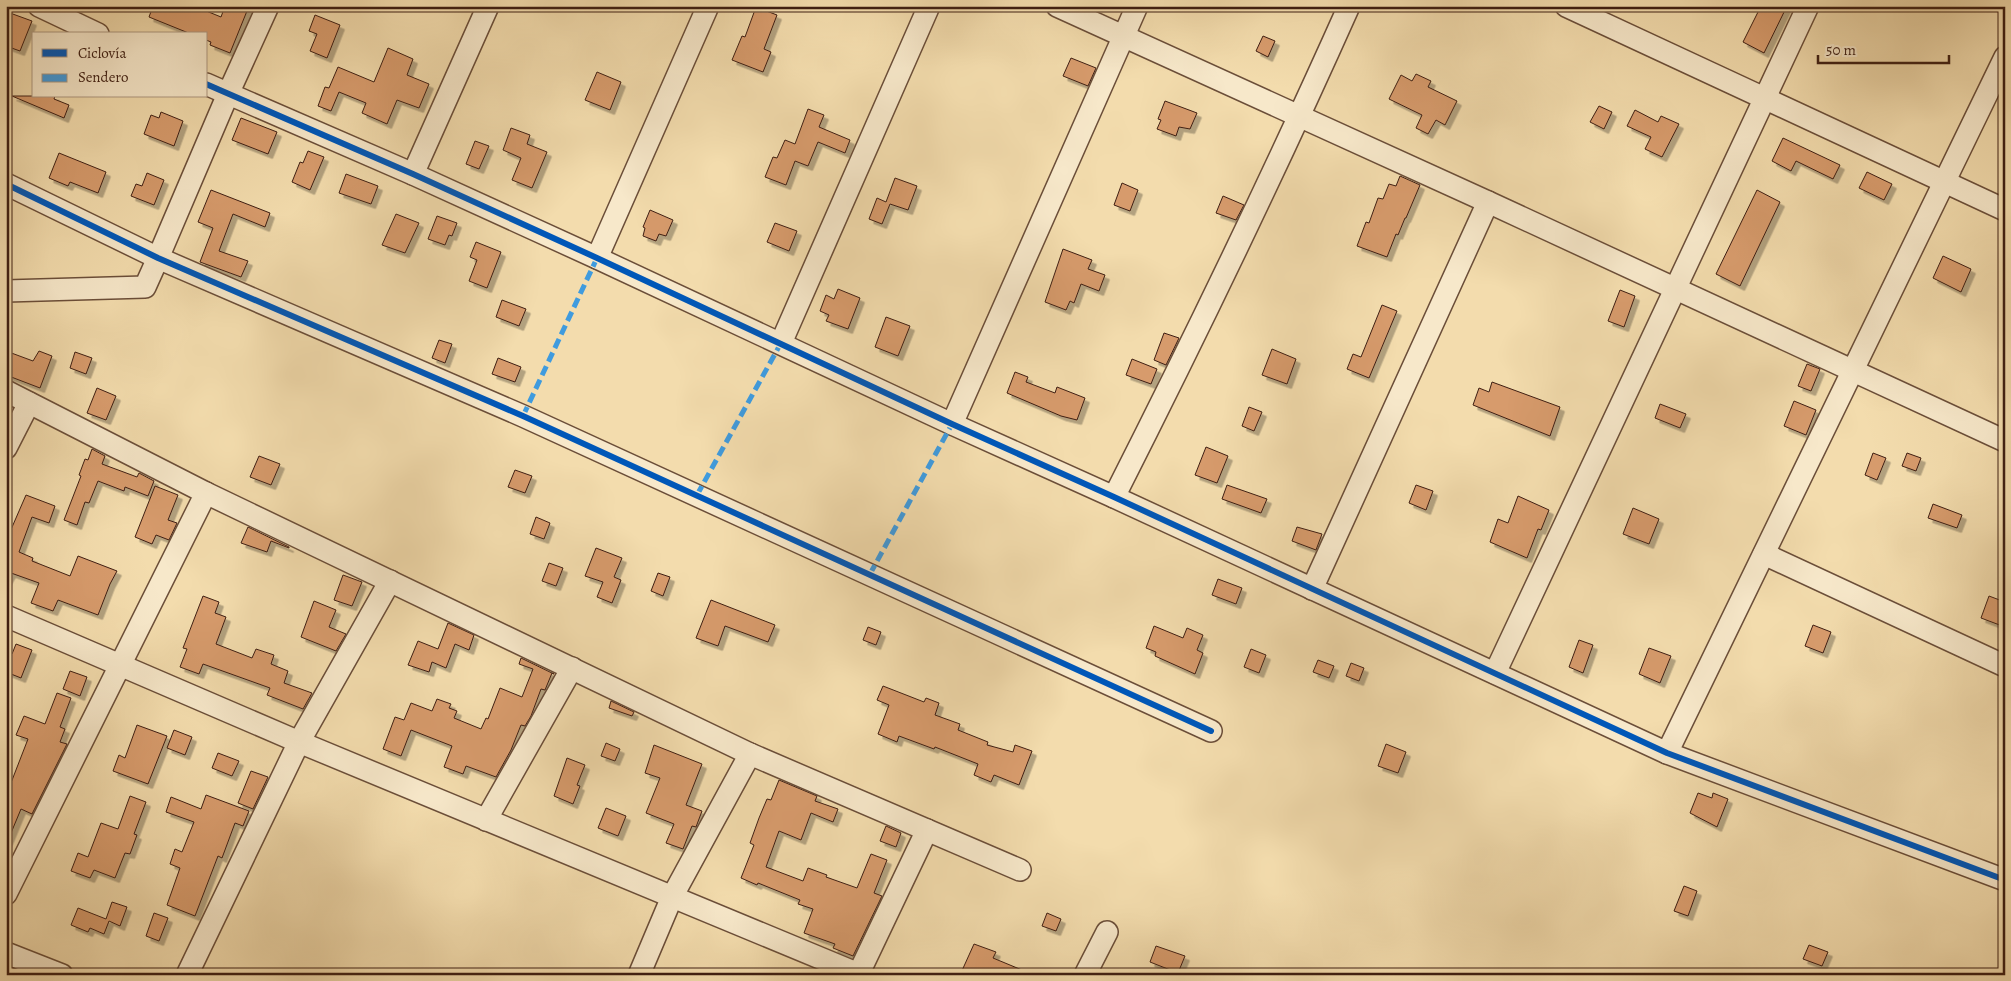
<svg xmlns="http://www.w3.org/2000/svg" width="2011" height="981" viewBox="0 0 2011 981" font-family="Alegreya,serif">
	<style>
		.building { fill: #d79b6c; stroke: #3e1e12; filter: url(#shadow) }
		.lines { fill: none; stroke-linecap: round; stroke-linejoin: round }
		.minor-casing { stroke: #6b4e39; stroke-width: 24 }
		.minor { stroke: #f7e8ca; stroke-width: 21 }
		.quiet { stroke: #3f9bde; stroke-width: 5; stroke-dasharray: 10 5; stroke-linecap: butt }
		.cycleway-casing { stroke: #f7e8ca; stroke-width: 9 }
		.cycleway { stroke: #0057b8; stroke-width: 6 }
	</style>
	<defs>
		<filter id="shadow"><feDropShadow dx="4.5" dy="4.5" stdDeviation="0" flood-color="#0004"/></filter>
	</defs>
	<rect width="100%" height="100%" fill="#f3dcad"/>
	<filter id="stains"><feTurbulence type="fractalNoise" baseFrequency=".004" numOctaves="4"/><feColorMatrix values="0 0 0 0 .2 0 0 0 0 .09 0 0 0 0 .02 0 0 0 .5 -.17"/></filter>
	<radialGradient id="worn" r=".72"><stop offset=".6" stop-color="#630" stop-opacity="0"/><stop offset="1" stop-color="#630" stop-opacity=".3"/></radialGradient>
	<g class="building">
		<polygon points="153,6 194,6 221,17 225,6 249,6 230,53 210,45 211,42 206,40 206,34 191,34 149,17"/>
		<polygon points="1761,6 1787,6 1764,53 1743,42"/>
		<polygon points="756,7 777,15 764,49 771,52 763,72 732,60 742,36 745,37"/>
		<polygon points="10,13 32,21 20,51 6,46 6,23"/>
		<polygon points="315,15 340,25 327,58 310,51 317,34 309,31"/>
		<polygon points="1263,36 1275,41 1268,57 1256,51"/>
		<polygon points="388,48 413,59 407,75 429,84 419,108 397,100 387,124 362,113 366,103 339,92 331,111 318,106 325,87 329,88 338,67 374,82"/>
		<polygon points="1071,58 1096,68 1088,86 1063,76"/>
		<polygon points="597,72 621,82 610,110 585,100"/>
		<polygon points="1416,74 1431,81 1428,87 1457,101 1445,125 1436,120 1428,134 1416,128 1422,115 1389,99 1401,75 1412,81"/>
		<polygon points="12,96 55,96 54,99 69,105 64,118"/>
		<polygon points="1165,101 1197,113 1190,129 1179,127 1176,136 1157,129 1161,120 1158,119"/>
		<polygon points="1599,106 1612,112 1604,129 1590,122"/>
		<polygon points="808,109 824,115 819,127 850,140 845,153 818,142 808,166 795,161 786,185 765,177 773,157 777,158 785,140 795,144"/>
		<polygon points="1635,110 1658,122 1661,116 1679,124 1662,157 1645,149 1651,137 1627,126"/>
		<polygon points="161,112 183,121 174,146 144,134 151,115 159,118"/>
		<polygon points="241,118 277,132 268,154 232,140"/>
		<polygon points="511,128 530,135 527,144 547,152 532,188 512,180 521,158 503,150"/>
		<polygon points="1783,138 1840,165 1833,179 1796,161 1791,171 1772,161"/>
		<polygon points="475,141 489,146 479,169 466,164"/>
		<polygon points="308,151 324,157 310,190 292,182 300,162 303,163"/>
		<polygon points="59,153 106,172 98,193 70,182 68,186 49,178"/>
		<polygon points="1867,172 1892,184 1884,200 1859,188"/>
		<polygon points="147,173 164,180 154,205 131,196 136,184 142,186"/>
		<polygon points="346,174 378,186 371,204 339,193"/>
		<polygon points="1400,176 1420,185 1406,218 1405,218 1398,235 1396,234 1387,257 1357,246 1366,222 1369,223 1378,198 1383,199 1389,184 1396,186"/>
		<polygon points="895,178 917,186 908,210 890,204 882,224 869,219 877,198 886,202"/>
		<polygon points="1122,183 1138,190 1130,211 1114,205"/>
		<polygon points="211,190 270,213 265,227 233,214 219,251 248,261 241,277 200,262 213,228 198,222"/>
		<polygon points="1757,190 1780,202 1740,286 1716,274"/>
		<polygon points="1223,196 1244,205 1236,220 1216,213"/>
		<polygon points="650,210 673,220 666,236 659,234 656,241 643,236 645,228 643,227"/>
		<polygon points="396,214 419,223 405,253 382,245"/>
		<polygon points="437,216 457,223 452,236 449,235 445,245 428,239"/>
		<polygon points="775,223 797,231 789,251 767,242"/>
		<polygon points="476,242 501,252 487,288 469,281 477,260 470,257"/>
		<polygon points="1063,249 1092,260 1088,269 1105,275 1099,291 1081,284 1074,303 1070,301 1066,310 1045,302"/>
		<polygon points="1943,256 1971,269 1961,292 1933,278"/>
		<polygon points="838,289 860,298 848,329 826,321 829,315 820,311 826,295 834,299"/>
		<polygon points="1620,290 1635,296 1624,327 1608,321"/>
		<polygon points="502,300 526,309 519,326 496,317"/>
		<polygon points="1382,305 1397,311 1369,378 1347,369 1353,354 1361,357"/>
		<polygon points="886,317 910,326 898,356 875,347"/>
		<polygon points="1164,333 1179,338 1166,365 1154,360"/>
		<polygon points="439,340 452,344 445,363 432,358"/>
		<polygon points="1272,349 1296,359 1287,384 1262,375"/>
		<polygon points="6,351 33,361 39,351 52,356 40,388 6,375"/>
		<polygon points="75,352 92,358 86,374 70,368"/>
		<polygon points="498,358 521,367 515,382 492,374"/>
		<polygon points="1132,359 1157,369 1151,384 1126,375"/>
		<polygon points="1807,364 1820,369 1811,391 1798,386"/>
		<polygon points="1015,372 1028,377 1026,382 1055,393 1057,387 1085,398 1077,420 1061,416 1007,393"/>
		<polygon points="1492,382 1560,407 1550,436 1473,405 1479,388 1489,392"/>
		<polygon points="97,388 116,396 106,420 87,413"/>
		<polygon points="1794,401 1816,410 1806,435 1784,426"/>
		<polygon points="1660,404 1686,414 1680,428 1655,418"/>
		<polygon points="1249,407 1262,412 1254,431 1242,426"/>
		<polygon points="1206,447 1228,456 1217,483 1195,475"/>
		<polygon points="92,449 105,456 102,464 137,477 139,473 154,481 148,496 125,487 124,491 98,481 89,503 85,502 77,525 64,520 81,476 79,475 85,459 88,460"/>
		<polygon points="1873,453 1886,458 1877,480 1865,475"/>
		<polygon points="1907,453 1921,458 1916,471 1902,466"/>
		<polygon points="259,456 280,464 271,485 250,477"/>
		<polygon points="515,470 532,476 525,493 508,487"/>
		<polygon points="1227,485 1267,499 1261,513 1222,499"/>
		<polygon points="1416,485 1433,491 1426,510 1409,503"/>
		<polygon points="155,486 178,495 168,520 177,523 169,540 156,535 152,544 135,537"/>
		<polygon points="26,495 55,506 49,523 32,517 19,552 33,558 32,561 70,576 78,556 117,571 110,584 98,615 58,600 53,611 31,603 39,583 11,573 6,582 6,541"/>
		<polygon points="1518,496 1549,510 1541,530 1538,529 1527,558 1490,542 1498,519 1508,523"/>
		<polygon points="1933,504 1962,515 1957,528 1928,518"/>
		<polygon points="1633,508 1659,519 1649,544 1623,534"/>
		<polygon points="536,517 550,523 544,539 530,534"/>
		<polygon points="248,527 289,547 289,548 271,541 267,552 241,543"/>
		<polygon points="1297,527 1322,534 1316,550 1292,541"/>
		<polygon points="596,548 622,558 614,577 621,580 612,603 597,597 603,582 585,576"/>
		<polygon points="549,563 563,568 556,586 542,581"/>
		<polygon points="658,573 670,577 663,596 651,591"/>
		<polygon points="343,575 362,582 352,606 334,600"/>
		<polygon points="1218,579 1242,588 1236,604 1212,595"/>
		<polygon points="203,596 219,602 215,613 226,617 216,644 252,658 256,649 274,655 271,664 288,671 284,683 312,693 303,709 267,695 270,688 203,664 199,674 180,667 187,649 183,648"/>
		<polygon points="1989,596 2005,602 2005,627 1981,618"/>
		<polygon points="711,600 775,625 768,642 725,626 718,646 696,638"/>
		<polygon points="314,601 336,610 329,627 346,634 336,651 301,637"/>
		<polygon points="448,623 474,635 469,650 455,644 446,668 432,662 429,672 408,665 418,641 438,649"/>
		<polygon points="1813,625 1831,632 1823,653 1805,646"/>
		<polygon points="1154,626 1183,638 1187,628 1203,635 1197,650 1203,653 1195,674 1155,656 1156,652 1146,648"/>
		<polygon points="868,627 881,632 876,645 863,640"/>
		<polygon points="1579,640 1593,645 1583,673 1569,667"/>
		<polygon points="16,644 32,650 21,678 6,672 6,652 12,654"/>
		<polygon points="1649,648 1671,656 1660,683 1639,674"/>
		<polygon points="1251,649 1266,655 1259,673 1244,667"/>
		<polygon points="521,658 554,674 552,673 545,690 541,689 531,716 525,726 521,725 511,750 496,777 466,766 463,774 444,767 452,746 411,730 401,756 383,749 395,717 404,720 411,703 432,711 437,699 451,704 449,708 457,711 454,718 481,729 486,718 488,719 500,688 522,697 533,669 519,664"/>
		<polygon points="1318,660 1334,666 1329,678 1313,672"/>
		<polygon points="1351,663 1364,668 1359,681 1346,676"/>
		<polygon points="70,671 87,677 80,696 63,689"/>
		<polygon points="883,686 924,702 926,698 939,703 935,715 960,724 958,730 988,742 987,745 1013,752 1015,745 1032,751 1019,785 994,775 991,782 974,775 978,764 935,747 934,749 899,736 897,742 878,734 889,705 877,700"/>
		<polygon points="57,693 71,698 60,727 65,729 60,742 67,744 32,814 21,809 6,845 6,787 9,788 28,739 16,735 24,716 45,724"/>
		<polygon points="611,701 634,712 632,716 609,708"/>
		<polygon points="137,725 167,736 148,784 113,771 119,755 125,758"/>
		<polygon points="174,730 192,737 185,755 167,748"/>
		<polygon points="606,743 620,749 615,761 601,756"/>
		<polygon points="1386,744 1406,752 1398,773 1378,766"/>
		<polygon points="654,745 702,764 686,805 702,811 696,827 692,826 683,849 666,843 674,824 646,813 660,778 645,773"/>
		<polygon points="218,753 239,761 232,776 212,768"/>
		<polygon points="567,758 585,765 577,785 580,786 573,804 554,796"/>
		<polygon points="251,771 268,777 253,809 238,803"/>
		<polygon points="779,780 817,796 815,801 838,809 833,822 811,813 801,840 779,831 766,867 803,881 808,868 827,875 826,877 857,888 871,854 887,860 874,893 882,896 853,956 833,948 835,944 804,933 813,909 798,904 800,900 758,883 757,885 741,878 754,845 750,843 759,818 767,799 771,800"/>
		<polygon points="1698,793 1712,798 1713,793 1728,799 1717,827 1690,813"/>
		<polygon points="206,795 249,811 243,826 235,823 222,858 218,856 195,916 167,905 180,868 170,864 175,849 182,852 194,822 166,812 171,797 201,809"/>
		<polygon points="130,796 146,802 134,834 137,835 130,854 125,853 115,878 94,870 90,878 71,871 78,853 88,857 101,823 118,829"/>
		<polygon points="606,808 626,816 618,836 598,828"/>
		<polygon points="886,826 901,833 896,847 880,841"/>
		<polygon points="1684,886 1697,891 1688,916 1674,911"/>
		<polygon points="112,902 127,907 120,926 109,921 104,934 90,928 88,932 71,925 78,908 106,919"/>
		<polygon points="154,913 168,918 159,941 146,936"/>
		<polygon points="1047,913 1061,919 1056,931 1042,926"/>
		<polygon points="974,944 996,952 993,958 1034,975 960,975"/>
		<polygon points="1809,945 1828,952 1822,966 1803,959"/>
		<polygon points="1156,946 1185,956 1178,973 1150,962"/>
	</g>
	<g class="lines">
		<defs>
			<g id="minor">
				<polyline points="39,6 98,34"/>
				<polyline points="1057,6 1488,202 2005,441"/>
				<polyline points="1566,6 2005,210"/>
				<polyline points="206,84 413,174 597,258 952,424 1114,497 1667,753 2005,880"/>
				<polyline points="413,174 488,6"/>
				<polyline points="6,184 158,258 523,416 1211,731"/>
				<polyline points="597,258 708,6"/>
				<polyline points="6,291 145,287 158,258 228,94 268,6"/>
				<polyline points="781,343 929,6"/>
				<polyline points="6,391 206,493 6,894"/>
				<polyline points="952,424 1137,6"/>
				<polyline points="6,448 29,403"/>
				<polyline points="206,493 750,754 1020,870"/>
				<path d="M1114 497C1196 335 1275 172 1349 6"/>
				<polyline points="1764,554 2005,666"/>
				<polyline points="1312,589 1488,202"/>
				<polyline points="6,616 299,742 861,975"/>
				<polyline points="1495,673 1808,6"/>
				<polyline points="1667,753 2005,57"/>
				<polyline points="486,820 572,668"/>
				<polyline points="6,953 62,975"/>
				<polyline points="187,975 299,742 390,581"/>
				<polyline points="639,975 672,897 750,754"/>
				<polyline points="858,975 927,830"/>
				<polyline points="1085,975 1107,932"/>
			</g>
		</defs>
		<use href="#minor" class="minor-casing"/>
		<use href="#minor" class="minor"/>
		<g class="quiet">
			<polyline points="523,416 597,258"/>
			<polyline points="697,495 781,343"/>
			<polyline points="870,574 952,424"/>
		</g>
		<defs>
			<g id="cycleway">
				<polyline points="206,84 413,174 597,258 952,424 1114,497 1667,753 2005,880"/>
				<polyline points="6,184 158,258 523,416 1211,731"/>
			</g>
		</defs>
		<use href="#cycleway" class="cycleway-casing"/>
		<use href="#cycleway" class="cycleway"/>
	</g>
	<rect width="2011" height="981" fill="none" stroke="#f3dcad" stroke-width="25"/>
	<rect x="8" y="8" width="1996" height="966" fill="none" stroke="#3e1e12" stroke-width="2.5"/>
	<rect x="12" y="12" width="1986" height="956" fill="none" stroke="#3e1e12"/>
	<rect x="32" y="32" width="175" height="65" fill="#f7e8ca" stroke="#ad9780"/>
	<rect x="42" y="49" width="25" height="8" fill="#0057b8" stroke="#ad9780"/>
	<text x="78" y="58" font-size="15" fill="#3e1e12">Ciclovía</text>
	<rect x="42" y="74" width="25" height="8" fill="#3f9bde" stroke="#ad9780"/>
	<text x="78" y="82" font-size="15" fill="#3e1e12">Sendero</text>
	<path d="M1818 55v8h131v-8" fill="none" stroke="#3e1e12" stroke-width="2.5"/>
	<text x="1826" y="55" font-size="15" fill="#3e1e12" stroke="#f7e8ca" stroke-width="4" paint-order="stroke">50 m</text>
	<rect width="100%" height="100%" filter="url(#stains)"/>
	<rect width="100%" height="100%" fill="url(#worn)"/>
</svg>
